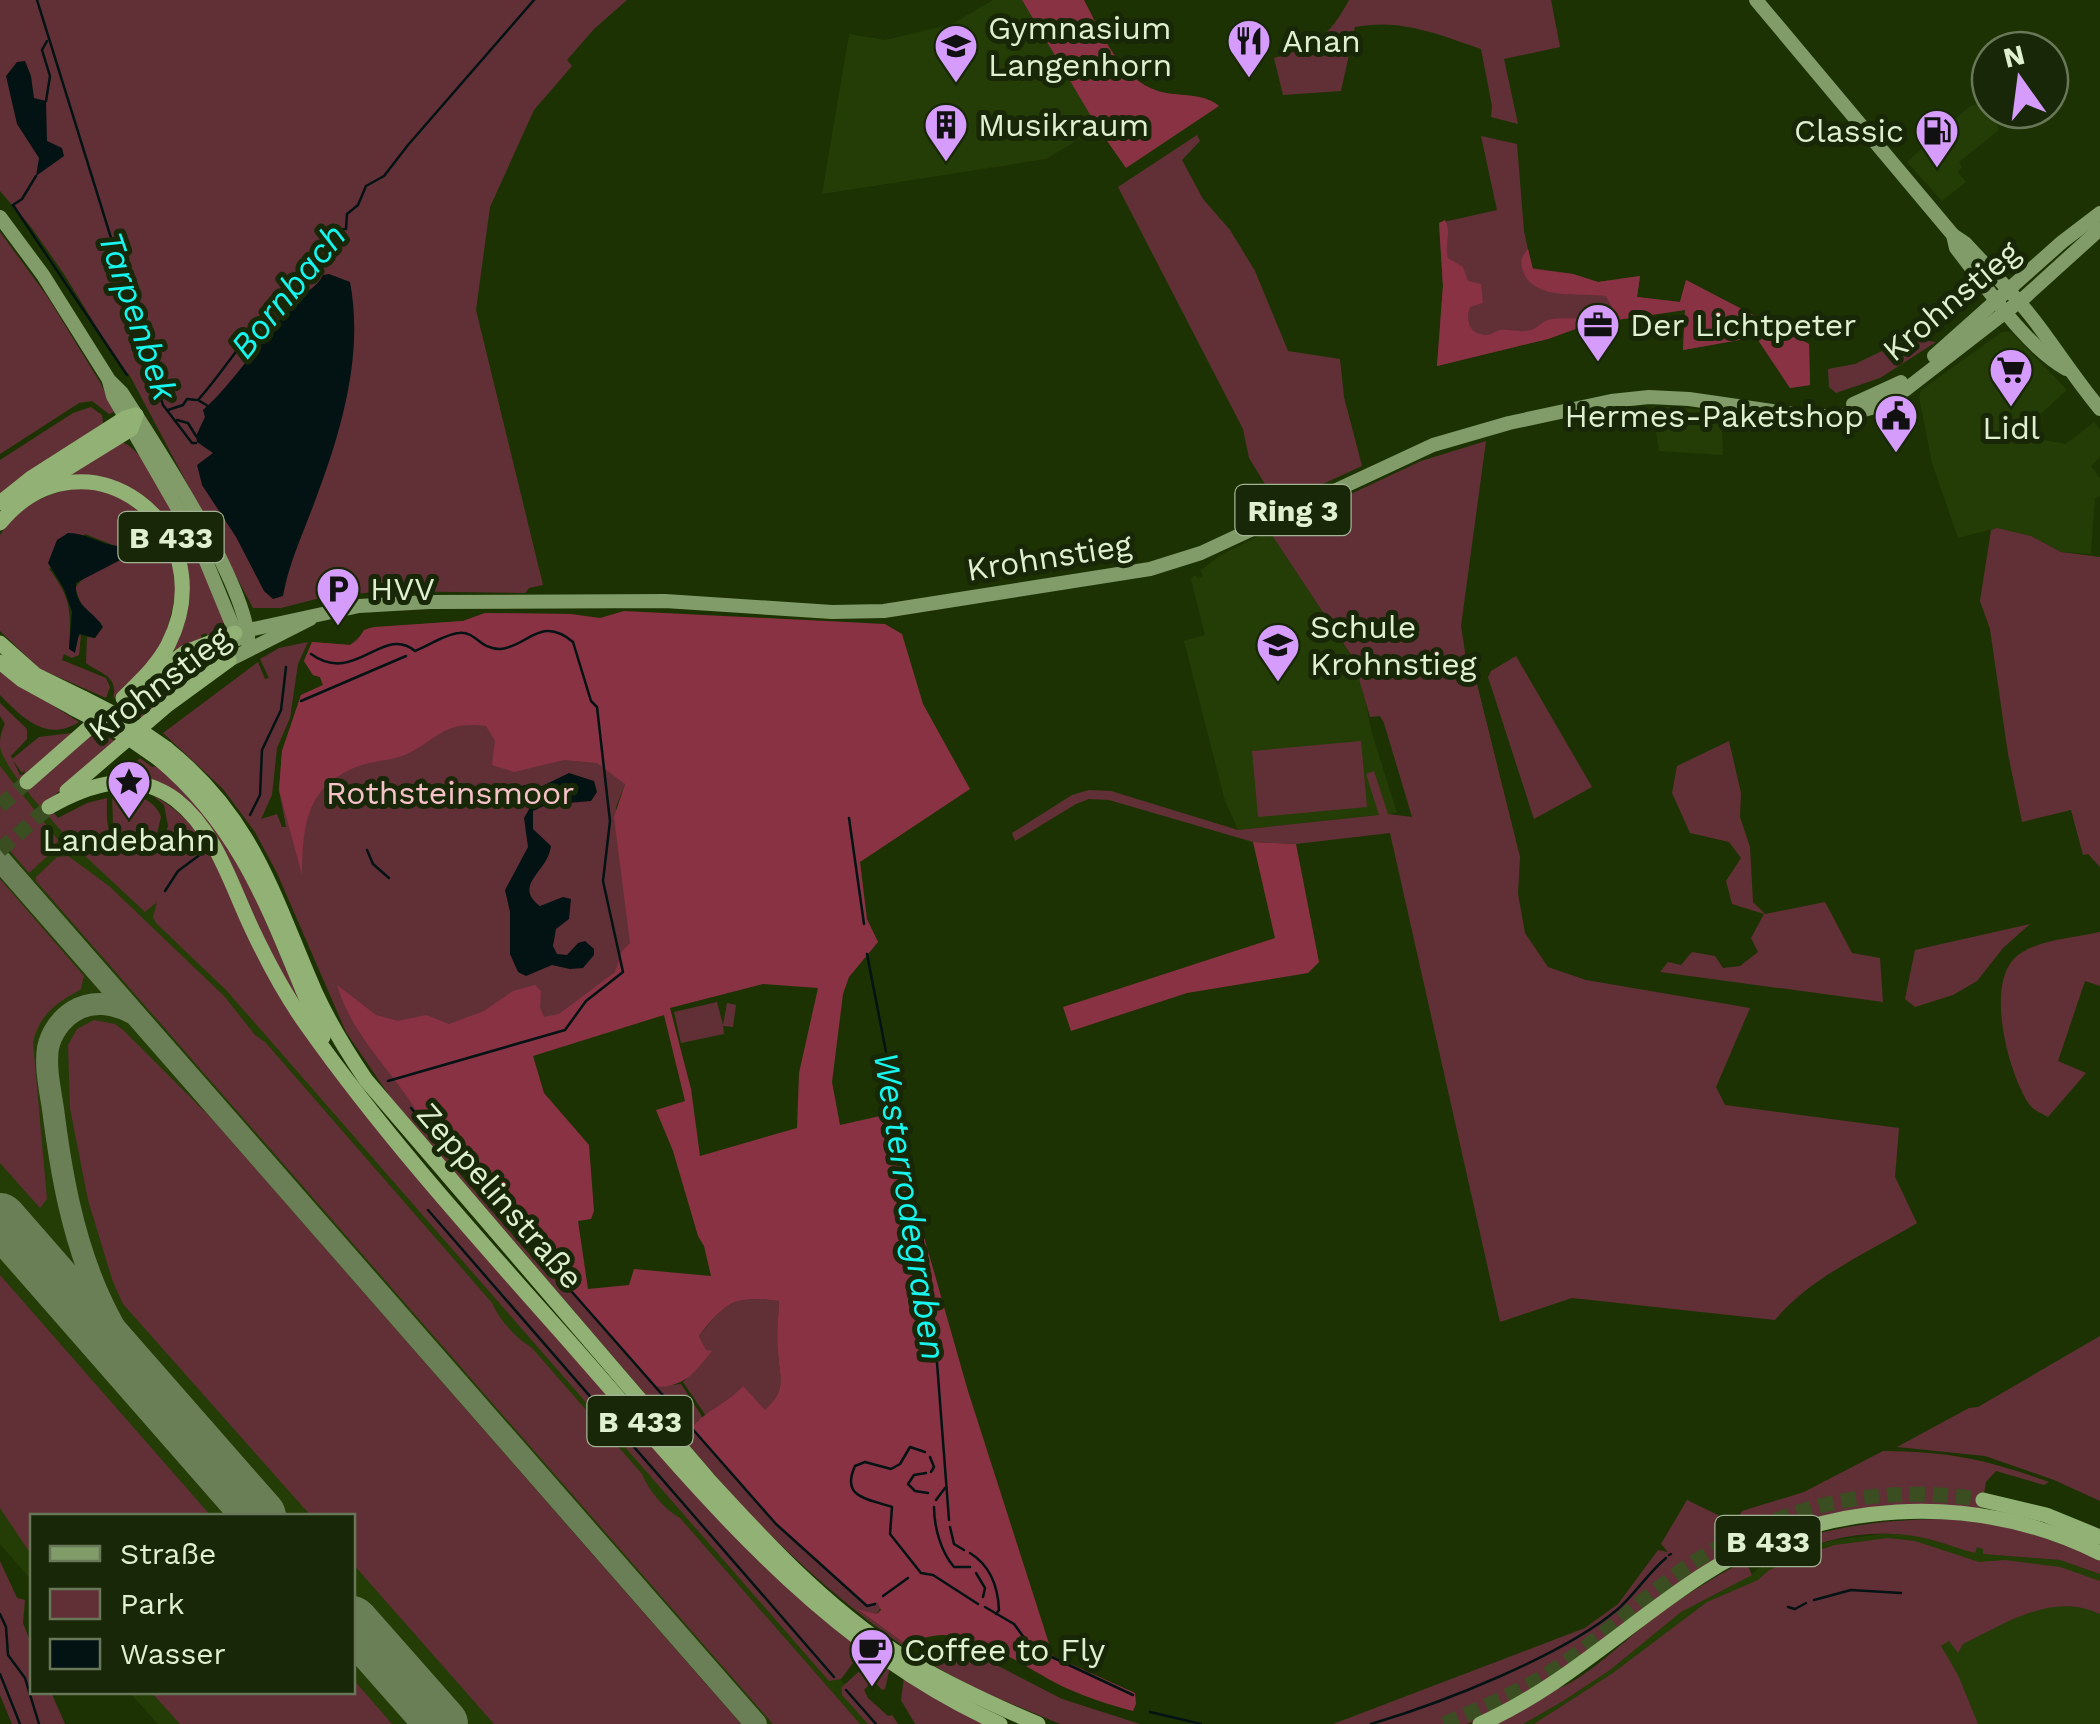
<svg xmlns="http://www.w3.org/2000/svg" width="2100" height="1724" viewBox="0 0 2100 1724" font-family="'Work Sans',sans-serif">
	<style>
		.built { fill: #243c05 }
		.green { fill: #613037 }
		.forest { fill: #893244; fill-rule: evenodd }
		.water { fill: #031313 }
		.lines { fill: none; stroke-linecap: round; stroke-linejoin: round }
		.stream { stroke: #031313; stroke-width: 2.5 }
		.taxiway { stroke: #6b7f56; stroke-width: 22 }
		.runway { stroke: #6b7f56; stroke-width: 52 }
		.highway-tunnel { stroke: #3a4e22; stroke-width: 15; stroke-dasharray: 15 8; stroke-linecap: butt }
		.major { stroke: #819c68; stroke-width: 14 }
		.highway { stroke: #91b274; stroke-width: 15 }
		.highway-bridge { stroke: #91b274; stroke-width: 15 }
		.labels { text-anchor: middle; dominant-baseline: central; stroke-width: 10; stroke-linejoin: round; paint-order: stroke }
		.shield { fill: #182707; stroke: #a3b494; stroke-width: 2.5 }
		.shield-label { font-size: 30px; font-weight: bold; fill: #def0d0 }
		.poi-label { font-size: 32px; fill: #def0d0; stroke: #182707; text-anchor: start }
		.street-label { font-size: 32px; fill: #def0d0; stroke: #182707 }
		.park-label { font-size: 32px; fill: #f6c2c8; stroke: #182707 }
		.water-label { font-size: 35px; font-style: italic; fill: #17f5ee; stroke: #182707 }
	</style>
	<rect width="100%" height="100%" fill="#1d3203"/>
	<g class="built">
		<polygon points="993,0 1022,0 1098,128 1046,159 822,194 849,34 885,40 952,24"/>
		<polygon points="1990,101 1990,110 2001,110 2005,115 1996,122 1999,130 1959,162 1962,167 1958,172 1966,182 1942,201 1907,162 1970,106"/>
		<polygon points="2010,331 2067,390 2017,435 2066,444 2094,422 2100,429 2100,457 2091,466 2100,478 2100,496 2095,498 2091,554 2061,552 2031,536 1997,528 1958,538 1932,463 1919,397 1921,390 2002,332"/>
		<polygon points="1652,406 1721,411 1723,455 1659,451"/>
		<polygon points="1265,533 1267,537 1272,534 1358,667 1372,733 1397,813 1238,830 1225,801 1184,641 1205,635 1191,579 1195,575 1199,578 1203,575 1200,571 1219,556"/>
		<polygon points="0,745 14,772 70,840 99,834 880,1724 158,1724 129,1692 352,1692 352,1516 32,1516 32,1581 0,1544"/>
		<polygon points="1888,1533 1918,1536 1975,1553 1976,1547 1984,1548 1984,1554 2060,1560 2100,1574 2100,1724 1523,1724 1610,1670 1680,1612 1751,1575 1761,1566 1764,1568 1804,1548 1835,1540"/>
	</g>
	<g class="green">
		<polygon points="0,0 627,0 594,29 567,60 572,66 534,110 490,207 476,310 543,585 529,588 525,593 385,591 324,597 281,608 253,608 129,374 126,375 64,274 31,227 0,191"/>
		<path d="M1349 0H1551L1560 47 1504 59 1518 124 1491 117 1492 106 1481 49C1438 34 1400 18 1355 27L1341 91 1283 95 1274 58C1314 47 1329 37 1349 0Z"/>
		<polygon points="1197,135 1200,141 1182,160 1203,199 1230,230 1255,271 1288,351 1340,359 1344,397 1362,466 1281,503 1276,496 1273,497 1249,458 1243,429 1118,187"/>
		<polygon points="1481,136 1517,144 1524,231 1532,268 1573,274 1598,282 1640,276 1637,297 1680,302 1686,280 1809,344 1810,385 1790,388 1756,337 1683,350 1685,310 1589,324 1548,339 1437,366 1443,286 1439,223 1497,210"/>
		<polygon points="0,232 47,296 101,384 114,412 109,414 92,401 79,403 0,454"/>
		<polygon points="1909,338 1936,342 1880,378 1836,393 1829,387 1828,369 1855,364"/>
		<polygon points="91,407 102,415 103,423 0,494 0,460 73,413"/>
		<path d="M1486 441 1461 626 1468 672H1474L1520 857 1518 894 1525 933 1548 967 1586 980 1750 1008 1716 1087 1725 1105 1899 1128 1895 1177 1917 1223C1871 1251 1810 1277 1775 1320L1572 1298 1500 1322 1390 833 1296 844 1253 842 1109 800 1089 799 1076 804 1015 841 1012 833 1072 795 1089 790 1111 791 1238 830 1379 815 1366 774 1374 771 1388 814 1412 817 1384 723 1380 716 1370 717 1353 658 1270 532 1421 461Z"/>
		<path d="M120 442C152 445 211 587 225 619L219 632 208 637 206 633 201 635 202 639 177 652 172 647 186 600 149 504 56 480Z"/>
		<path d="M87 487 127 498 165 536 178 585 164 642 140 674 113 699C119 675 100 674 86 663L87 637 95 638 101 623 83 609 75 588 84 577 120 560 118 547 85 534 49 569C72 599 71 612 69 649L81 634 79 655 72 658 64 654 62 660 106 678 110 687 106 698 40 669 0 631V535C20 504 51 490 87 487Z"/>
		<polygon points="1997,528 2031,536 2061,552 2100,557 2100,867 2088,854 2083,855 2071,810 2022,822 2008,754 1990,629 1980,601 1991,530"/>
		<path d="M485 613 571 614 625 784 616 807 637 1003 444 1067 450 1153 459 1161V1173L549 1277 563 1282 654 1387 681 1384 703 1418 697 1421 881 1606 877 1614 858 1610 908 1646 906 1648C844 1605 790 1556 738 1502L391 1098 346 1032 277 873 255 832 223 789 163 733 258 662 265 679 269 678 260 659 279 648 308 642 298 664 290 718 277 748 272 795 261 819 277 814 282 827H286L279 790 282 751 301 695 323 685 320 677 313 675 304 661 312 642 350 645 369 628 463 621Z"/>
		<path d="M233 640 232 648 224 653 220 650 142 718 122 707C158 676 187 654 233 640Z"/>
		<polygon points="1516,656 1592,787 1534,819 1488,677 1491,671"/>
		<path d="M0 672 79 722C46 743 22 717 0 695Z"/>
		<path d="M0 703 27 729V739L11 756 20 775 24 774 25 770 22 773 12 759 39 737 96 730 115 741 46 803 58 818 87 803 107 798C107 809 106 820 109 830 121 862 159 854 168 826L164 805 151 794C174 807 189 820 204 842L285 1000 753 1556 862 1651 841 1679 829 1681 269 1039 226 990 156 923 153 917 157 902 145 912 84 855 90 842 76 847C58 826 3 770 0 746 0 737 1 731 5 724L0 716Z"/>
		<polygon points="1361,741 1367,807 1258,817 1252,751"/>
		<polygon points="1729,741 1741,793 1740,817 1750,847 1753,902 1765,914 1825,902 1852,953 1880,958 1883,1002 1660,972 1668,962 1681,965 1692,952 1715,956 1723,968 1740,966 1758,952 1751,938 1764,914 1732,904 1726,881 1741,858 1729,842 1690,833 1672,793 1677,766"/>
		<polygon points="140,758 152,767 159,766 220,831 252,889 309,1023 192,808 119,777 130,762 135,763"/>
		<polygon points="0,766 58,840 52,852 29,873 0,839"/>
		<path d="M112 794C133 795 153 796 161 817L156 837 142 845 123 839 113 824Z"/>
		<path d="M68 856 109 886 224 996 255 1035 265 1042 492 1303C500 1321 515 1337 532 1348L642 1474C649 1491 664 1509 680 1518L860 1724H773L36 881V877L57 857Z"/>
		<path d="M0 879 84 976 81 989C57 1003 40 1013 33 1042L47 1199 40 1208 0 1163Z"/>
		<polygon points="2030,924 2003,948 1977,981 1953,995 1915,1007 1905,999 1915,950"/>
		<path d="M2100 932V986L2085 981 2058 1061 2086 1073 2048 1117C2041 1113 2033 1110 2029 1104 2009 1074 1987 992 2012 961 2029 940 2074 938 2100 932Z"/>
		<polygon points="717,1002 723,1025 727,1003 736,1005 733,1027 723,1026 724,1034 681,1043 674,1012"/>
		<polygon points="94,1020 115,1024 123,1030 212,1119 741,1724 494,1724 353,1564 352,1516 311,1516 123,1304 113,1282 88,1200 70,1108 68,1045 77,1029"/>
		<polygon points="0,1275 211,1516 32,1516 32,1556 0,1508"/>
		<path d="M747 1297 779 1301C778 1318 778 1334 778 1350 779 1377 788 1388 766 1410L730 1402 706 1416 683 1382 711 1352 706 1351 699 1336 723 1307Z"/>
		<polygon points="2100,1336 2100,1501 2054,1480 1985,1456 1897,1447 1969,1408 1978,1407"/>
		<path d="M1883 1451C1951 1452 1985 1459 2049 1482L2044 1485 1996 1471 1986 1482 1981 1511 1959 1508 1771 1535 1593 1652 1499 1710 1467 1724H1333L1585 1628 1618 1604 1658 1550 1668 1552 1661 1544 1687 1500 1718 1515 1730 1536 1740 1531 1735 1522 1742 1511 1804 1492Z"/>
		<path d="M1945 1519 2005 1524 2100 1558V1574L2060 1560 1983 1554V1549L1977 1547 1975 1553C1955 1548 1935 1539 1914 1536 1863 1527 1808 1542 1763 1568L1757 1559 1747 1564 1752 1575 1681 1612 1610 1670 1563 1701 1523 1724H1487C1512 1711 1537 1697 1562 1687 1590 1675 1628 1637 1654 1618 1753 1546 1823 1520 1945 1519Z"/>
		<path d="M1888 1538 1915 1541 1979 1562 2005 1560 2060 1567 2100 1581V1614C2052 1591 2005 1624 1963 1644L1958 1653 1949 1641 1941 1646 1958 1675 1978 1724H1534L1613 1673 1707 1602 1758 1580 1769 1570 1806 1554 1835 1545Z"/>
		<polygon points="0,1561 17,1598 25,1600 23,1623 32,1646 32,1692 51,1692 65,1724 12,1724 0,1695"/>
		<polygon points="956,1648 981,1657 1062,1699 1140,1724 1060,1724 974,1688 920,1658 932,1649"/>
		<polygon points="874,1661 890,1667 885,1689 882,1690 873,1680 864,1690 868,1698 888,1716 892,1715 898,1724 868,1724 842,1695 842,1687 867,1664"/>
		<polygon points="904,1677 990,1724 915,1724 901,1700"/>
		<polygon points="353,1679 392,1724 180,1724 151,1692 352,1692"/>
	</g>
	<g class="forest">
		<path d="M1022 0H1084C1101 32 1120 79 1158 91 1177 97 1203 92 1219 106L1126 168 1098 128Z"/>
		<path d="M1445 220C1452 234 1444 244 1448 258L1463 267 1468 281 1481 284 1483 303 1470 307C1465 320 1469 335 1486 335 1492 335 1494 331 1501 330 1510 329 1521 333 1531 330 1539 327 1543 320 1552 319 1576 316 1590 325 1612 307L1606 296C1580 293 1533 301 1523 271 1520 261 1521 257 1528 249L1533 269 1573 274 1598 282 1640 276 1637 297 1680 302 1686 280 1809 344 1810 385 1790 388 1756 337 1683 350 1685 310 1589 324 1548 339 1437 366 1443 286 1439 223Z"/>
		<path d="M624 611 885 624 902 634 923 704 970 789 860 862 867 919 878 942 849 977 843 994 832 1082 840 1125 889 1114 968 1391 1053 1656 1135 1693 1136 1704 1133 1711C1110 1705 1088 1698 1066 1688 1021 1668 958 1611 908 1646L857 1609 877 1614 881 1610 877 1602 867 1606 776 1524 691 1430C700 1413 728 1404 743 1386L765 1410C788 1389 779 1377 778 1351 777 1334 778 1318 779 1301 734 1295 726 1301 699 1336L706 1350 712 1351C693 1374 685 1387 654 1387L423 1122C395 1071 354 1041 337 985L376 1015 398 1021 426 1015 449 1024 484 1011 513 991 535 985 541 991 540 1008 544 1017 559 1014 615 972 622 951 630 943 614 817 625 784 597 763 564 760 514 772 492 765 495 741 486 726C441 720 437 742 402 756 387 761 371 761 356 767 305 788 303 826 302 875L279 790 282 751 301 695 323 685 320 677 313 675 304 661 312 642 350 645 357 641 364 630 374 627 463 621 485 613 571 614 600 618ZM763 984 818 988 799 1073 797 1128 700 1156 691 1089 670 1008ZM664 1015 685 1101 656 1110 673 1151 698 1236 704 1246 711 1276 634 1269 629 1285 588 1289 578 1221 591 1219 594 1211 589 1145 544 1093 533 1056Z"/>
		<polygon points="1253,842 1296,844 1319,962 1308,973 1187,993 1071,1031 1063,1007 1275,938"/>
	</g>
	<g class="water">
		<polygon points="25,61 31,76 34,98 46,101 47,141 62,148 64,156 36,176 39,158 17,124 6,76 17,62"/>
		<path d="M329 274 350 282C364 355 341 433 315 501 303 534 289 562 283 596L273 599 264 591 236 537 202 485 197 465 213 453 197 442 196 436 205 417 203 410C237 380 262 336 295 302 305 292 317 287 323 275Z"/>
		<path d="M68 533C89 533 105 548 125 546L129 551 126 557 76 583C74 607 93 610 103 627L95 638 79 634 75 653 69 649 72 612 64 589 48 563 57 540Z"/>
		<path d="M569 773 594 781 597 792 591 801 546 805 533 811V829L551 846C548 872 512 885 540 906L563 897 571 899 569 919 556 929 553 946 557 954 567 955 578 943 585 941 594 949V955L583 968 570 969 552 965 526 976 518 972 510 954V912L505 890 528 847 524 818 536 797 533 794 520 796 517 789 524 785 536 789Z"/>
	</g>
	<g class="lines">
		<g class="stream">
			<polyline points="37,0 163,405 192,443 196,443"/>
			<polyline points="46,101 50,76 42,50 47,41"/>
			<polyline points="13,205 127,375"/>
			<polyline points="13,205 22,199 36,176"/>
			<path d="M208 406 198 400C222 374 239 343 264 319 272 310 273 301 284 296L288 285C300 279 301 270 308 260 312 254 322 249 328 243L329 230 346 229 347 214 358 205 366 186 384 176 408 145 534 0"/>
			<polyline points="168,410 183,405 187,399 196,400"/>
			<polyline points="177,420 188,423 196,436"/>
			<path d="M311 654C355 686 383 624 415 651 428 646 445 634 459 633 476 631 480 650 501 649 528 646 541 615 573 642L591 701 597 707 610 821 603 881 623 972 586 1001 565 1030 388 1081"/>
			<polyline points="301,701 406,656"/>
			<polyline points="250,815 260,795 262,750 281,710 286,667"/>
			<polyline points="849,818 864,924"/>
			<polyline points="367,850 373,864 389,878"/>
			<polyline points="165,891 178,871 205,851"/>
			<polyline points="867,954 931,1284 949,1520"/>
			<polyline points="411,1108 450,1153"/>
			<polyline points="464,1166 557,1276"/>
			<polyline points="428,1210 834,1677"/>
			<polyline points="565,1284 776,1524 867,1606 875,1604"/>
			<path d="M925 1452 910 1447 900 1464 891 1469 865 1462 855 1466C840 1499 870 1499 892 1507L890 1534 921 1573 933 1575 978 1604"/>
			<polyline points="930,1457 934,1467 931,1472"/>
			<polyline points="926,1473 914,1475 908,1484 915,1491 928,1493"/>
			<polyline points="936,1500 945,1488"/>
			<path d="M934 1507C934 1527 941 1552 954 1567H970"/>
			<polyline points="950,1527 954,1544 964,1550"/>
			<path d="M970 1553C991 1566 998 1587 999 1610L996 1614"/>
			<polyline points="1669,1555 1671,1554"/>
			<polyline points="976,1573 985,1588 983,1597"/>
			<polyline points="883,1596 908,1578"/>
			<polyline points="1814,1600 1851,1590 1901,1593"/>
			<polyline points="985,1607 1014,1624 1025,1639 1039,1651 1133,1695"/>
			<polyline points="1788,1607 1795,1609 1806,1603"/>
			<polyline points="0,1614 6,1627 8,1655 25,1678 39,1724"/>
			<polyline points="0,1674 20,1724"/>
			<polyline points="846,1690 876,1724"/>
			<polyline points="1150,1712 1201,1724"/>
			<path d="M1371 1724C1442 1703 1562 1656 1618 1609 1635 1594 1648 1573 1666 1558"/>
		</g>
		<g class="taxiway">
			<polyline points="0,860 756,1724"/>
			<path d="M132 1013C114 1003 92 1000 74 1011 61 1019 51 1033 48 1048 45 1067 50 1089 53 1109 61 1172 72 1235 98 1294 117 1337 143 1374 169 1412"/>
			<polyline points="441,1723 442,1724"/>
		</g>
		<g class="runway">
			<polyline points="0,1219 260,1516"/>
			<polyline points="352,1622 442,1724"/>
		</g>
		<g class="highway-tunnel">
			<polyline points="0,806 27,782"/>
			<polyline points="0,850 49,807"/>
			<path d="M1444 1724C1475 1711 1505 1698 1534 1682 1585 1653 1628 1611 1674 1576 1765 1509 1872 1481 1983 1500"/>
		</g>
		<g class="major">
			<path d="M1756 0 1953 235 1965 243C1988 268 2013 293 2034 320 2057 350 2076 380 2100 409"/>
			<path d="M0 217 43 275 109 380 122 393C153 441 256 597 248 650"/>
			<path d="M1953 235 1956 248C1986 286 2024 345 2066 369"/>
			<polyline points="1934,356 2062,242 2100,213"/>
			<polyline points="109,381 113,396 201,549 238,639"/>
			<polyline points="1853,404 1901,382"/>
			<polyline points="235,633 359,606 429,602 665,601 832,612 884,611 1150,569 1201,553 1433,445 1509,423 1611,401 1649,397 1689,399 1808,416 1841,416 1875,407 1905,390 2025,297 2100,229"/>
			<polyline points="229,660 310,619"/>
		</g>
		<g class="highway">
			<polyline points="37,487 131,429 136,415"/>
			<polyline points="0,503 31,478 125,418 136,415"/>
			<path d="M0 523C84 421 228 526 168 645 157 666 140 681 123 698"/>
			<polyline points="0,643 36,675 83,698"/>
			<polyline points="0,662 22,680 73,708"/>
			<polyline points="152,676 186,652 235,633"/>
			<path d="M167 749C255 820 273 896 316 994 330 1024 347 1052 366 1080L708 1479C771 1548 838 1620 920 1667 958 1689 998 1707 1038 1724"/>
			<path d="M159 759C252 837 275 931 323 1037"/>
			<polyline points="27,782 107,712"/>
			<polyline points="67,791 166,706 229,660"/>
			<path d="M49 807C89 784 135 769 176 800 216 831 231 885 252 929 268 963 286 997 308 1027 388 1140 483 1244 574 1347 700 1490 821 1644 1000 1724"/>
			<polyline points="1983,1500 2046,1515 2100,1537"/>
			<path d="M1480 1724C1563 1687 1626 1625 1701 1576 1819 1499 1973 1490 2100 1553"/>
		</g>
		<g class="highway-bridge">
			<polyline points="83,698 122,718 167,749"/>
			<polyline points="73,708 123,734 159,759"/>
		</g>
	</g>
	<defs>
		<symbol id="restaurant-pin" viewBox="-11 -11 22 30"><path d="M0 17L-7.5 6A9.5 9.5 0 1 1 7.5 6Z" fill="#d59cfb" stroke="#182707"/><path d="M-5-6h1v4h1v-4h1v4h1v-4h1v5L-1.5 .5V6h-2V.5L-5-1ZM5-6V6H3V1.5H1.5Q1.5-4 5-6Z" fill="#111"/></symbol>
		<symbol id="school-pin" viewBox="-11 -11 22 30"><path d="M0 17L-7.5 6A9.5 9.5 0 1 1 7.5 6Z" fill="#d59cfb" stroke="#182707"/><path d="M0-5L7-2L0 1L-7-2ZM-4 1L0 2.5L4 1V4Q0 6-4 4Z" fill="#111"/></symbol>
		<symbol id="building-pin" viewBox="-11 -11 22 30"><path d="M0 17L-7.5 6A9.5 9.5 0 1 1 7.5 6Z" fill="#d59cfb" stroke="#182707"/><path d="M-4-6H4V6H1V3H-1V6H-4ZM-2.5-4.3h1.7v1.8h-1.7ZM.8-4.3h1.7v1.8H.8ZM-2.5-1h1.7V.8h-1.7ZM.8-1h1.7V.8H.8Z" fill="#111"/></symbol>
		<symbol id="fuel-pin" viewBox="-11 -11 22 30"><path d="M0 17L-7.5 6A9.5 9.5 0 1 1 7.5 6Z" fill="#d59cfb" stroke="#182707"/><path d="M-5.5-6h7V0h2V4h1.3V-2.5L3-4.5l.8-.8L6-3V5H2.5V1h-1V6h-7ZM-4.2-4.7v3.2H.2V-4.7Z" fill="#111"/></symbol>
		<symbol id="office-pin" viewBox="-11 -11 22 30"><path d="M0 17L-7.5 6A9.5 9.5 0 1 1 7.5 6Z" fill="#d59cfb" stroke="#182707"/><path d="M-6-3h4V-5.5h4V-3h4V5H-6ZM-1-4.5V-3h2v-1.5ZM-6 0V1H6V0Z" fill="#111"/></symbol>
		<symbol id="supermarket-pin" viewBox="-11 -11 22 30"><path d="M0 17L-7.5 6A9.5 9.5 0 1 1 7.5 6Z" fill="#d59cfb" stroke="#182707"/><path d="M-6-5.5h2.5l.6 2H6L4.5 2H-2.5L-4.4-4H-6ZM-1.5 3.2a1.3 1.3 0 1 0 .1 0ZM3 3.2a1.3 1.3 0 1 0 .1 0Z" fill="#111"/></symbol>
		<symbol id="civic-pin" viewBox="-11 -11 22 30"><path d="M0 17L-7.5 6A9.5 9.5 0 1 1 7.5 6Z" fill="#d59cfb" stroke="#182707"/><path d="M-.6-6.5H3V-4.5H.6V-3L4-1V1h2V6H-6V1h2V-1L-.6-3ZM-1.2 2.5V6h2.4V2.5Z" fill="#111"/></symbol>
		<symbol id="parking-pin" viewBox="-11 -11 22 30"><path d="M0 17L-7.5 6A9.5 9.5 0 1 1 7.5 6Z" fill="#d59cfb" stroke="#182707"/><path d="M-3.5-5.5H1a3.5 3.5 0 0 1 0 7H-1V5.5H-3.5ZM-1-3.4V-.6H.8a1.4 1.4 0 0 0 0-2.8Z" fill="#111"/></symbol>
		<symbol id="sight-pin" viewBox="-11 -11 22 30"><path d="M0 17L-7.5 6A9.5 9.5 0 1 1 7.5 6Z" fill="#d59cfb" stroke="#182707"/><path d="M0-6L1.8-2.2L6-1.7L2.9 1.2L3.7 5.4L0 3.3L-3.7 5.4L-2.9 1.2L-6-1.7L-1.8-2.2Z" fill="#111"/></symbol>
		<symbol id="cafe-pin" viewBox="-11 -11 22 30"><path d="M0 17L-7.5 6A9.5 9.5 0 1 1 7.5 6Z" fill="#d59cfb" stroke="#182707"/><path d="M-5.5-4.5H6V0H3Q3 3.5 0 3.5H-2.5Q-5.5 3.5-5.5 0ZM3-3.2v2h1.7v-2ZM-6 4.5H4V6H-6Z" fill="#111"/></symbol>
	</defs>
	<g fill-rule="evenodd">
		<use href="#restaurant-pin" x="1224" y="16" width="50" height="68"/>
		<use href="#school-pin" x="931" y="21" width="50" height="68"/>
		<use href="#building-pin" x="921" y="100" width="50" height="68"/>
		<use href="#fuel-pin" x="1912" y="106" width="50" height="68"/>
		<use href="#office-pin" x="1573" y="300" width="50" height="68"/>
		<use href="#supermarket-pin" x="1986" y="345" width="50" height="68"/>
		<use href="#civic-pin" x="1871" y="391" width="50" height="68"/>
		<use href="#parking-pin" x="313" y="564" width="50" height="68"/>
		<use href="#school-pin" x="1253" y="620" width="50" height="68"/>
		<use href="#sight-pin" x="104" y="757" width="50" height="68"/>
		<use href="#cafe-pin" x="847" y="1625" width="50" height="68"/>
	</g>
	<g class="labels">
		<g class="shield">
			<rect x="1235.5" y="485" width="115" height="50" rx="8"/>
			<rect x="118.5" y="512" width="105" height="50" rx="8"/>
			<rect x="587.5" y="1396" width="105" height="50" rx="8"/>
			<rect x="1715.5" y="1516" width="105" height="50" rx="8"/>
		</g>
		<g class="shield-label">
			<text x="1293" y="510">Ring 3</text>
			<text x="171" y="537">B 433</text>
			<text x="640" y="1421">B 433</text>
			<text x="1768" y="1541">B 433</text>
		</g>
		<g class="poi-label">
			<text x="988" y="28">Gymnasium<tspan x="988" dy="37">Langenhorn</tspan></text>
			<text x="1282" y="41">Anan</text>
			<text x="978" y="125">Musikraum</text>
			<text x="1904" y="131" text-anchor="end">Classic</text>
			<text x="1630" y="325">Der Lichtpeter</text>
			<text x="1864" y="416" text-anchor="end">Hermes-Paketshop</text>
			<text x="2011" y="428" text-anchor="middle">Lidl</text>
			<text x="370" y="589">HVV</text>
			<text x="1310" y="627">Schule<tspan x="1310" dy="37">Krohnstieg</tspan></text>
			<text x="129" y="840" text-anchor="middle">Landebahn</text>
			<text x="904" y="1650">Coffee to Fly</text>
		</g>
		<g class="street-label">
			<text transform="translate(1951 301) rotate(-40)">Krohnstieg</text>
			<text transform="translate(1049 557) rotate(-9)">Krohnstieg</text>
			<text transform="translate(159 684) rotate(-37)">Krohnstieg</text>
			<text transform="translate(500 1196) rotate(49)">Zeppelinstraße</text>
		</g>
		<g class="park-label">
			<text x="450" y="793">Rothsteinsmoor</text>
		</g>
		<g class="water-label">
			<text transform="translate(288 291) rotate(-51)">Bornbach</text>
			<text transform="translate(138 316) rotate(71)">Tarpenbek</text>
			<text transform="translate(910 1206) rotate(81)">Westerrodegraben</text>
		</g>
	</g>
	<rect x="30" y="1514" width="325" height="180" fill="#182707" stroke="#677757" stroke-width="2.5"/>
	<rect x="50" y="1546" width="50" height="15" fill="#819c68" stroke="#677757" stroke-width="2.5"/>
	<text x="120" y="1564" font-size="30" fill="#def0d0">Straße</text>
	<rect x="50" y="1589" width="50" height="30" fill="#613037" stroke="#677757" stroke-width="2.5"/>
	<text x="120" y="1614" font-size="30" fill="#def0d0">Park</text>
	<rect x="50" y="1639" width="50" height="30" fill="#031313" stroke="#677757" stroke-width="2.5"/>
	<text x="120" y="1664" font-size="30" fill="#def0d0">Wasser</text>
	<g transform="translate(2020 80) rotate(346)"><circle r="48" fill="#182707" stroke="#677757" stroke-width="2.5"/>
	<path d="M0-8L18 38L0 25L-18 38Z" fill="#d59cfb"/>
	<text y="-15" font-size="28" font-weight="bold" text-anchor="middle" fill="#def0d0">N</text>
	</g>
</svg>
